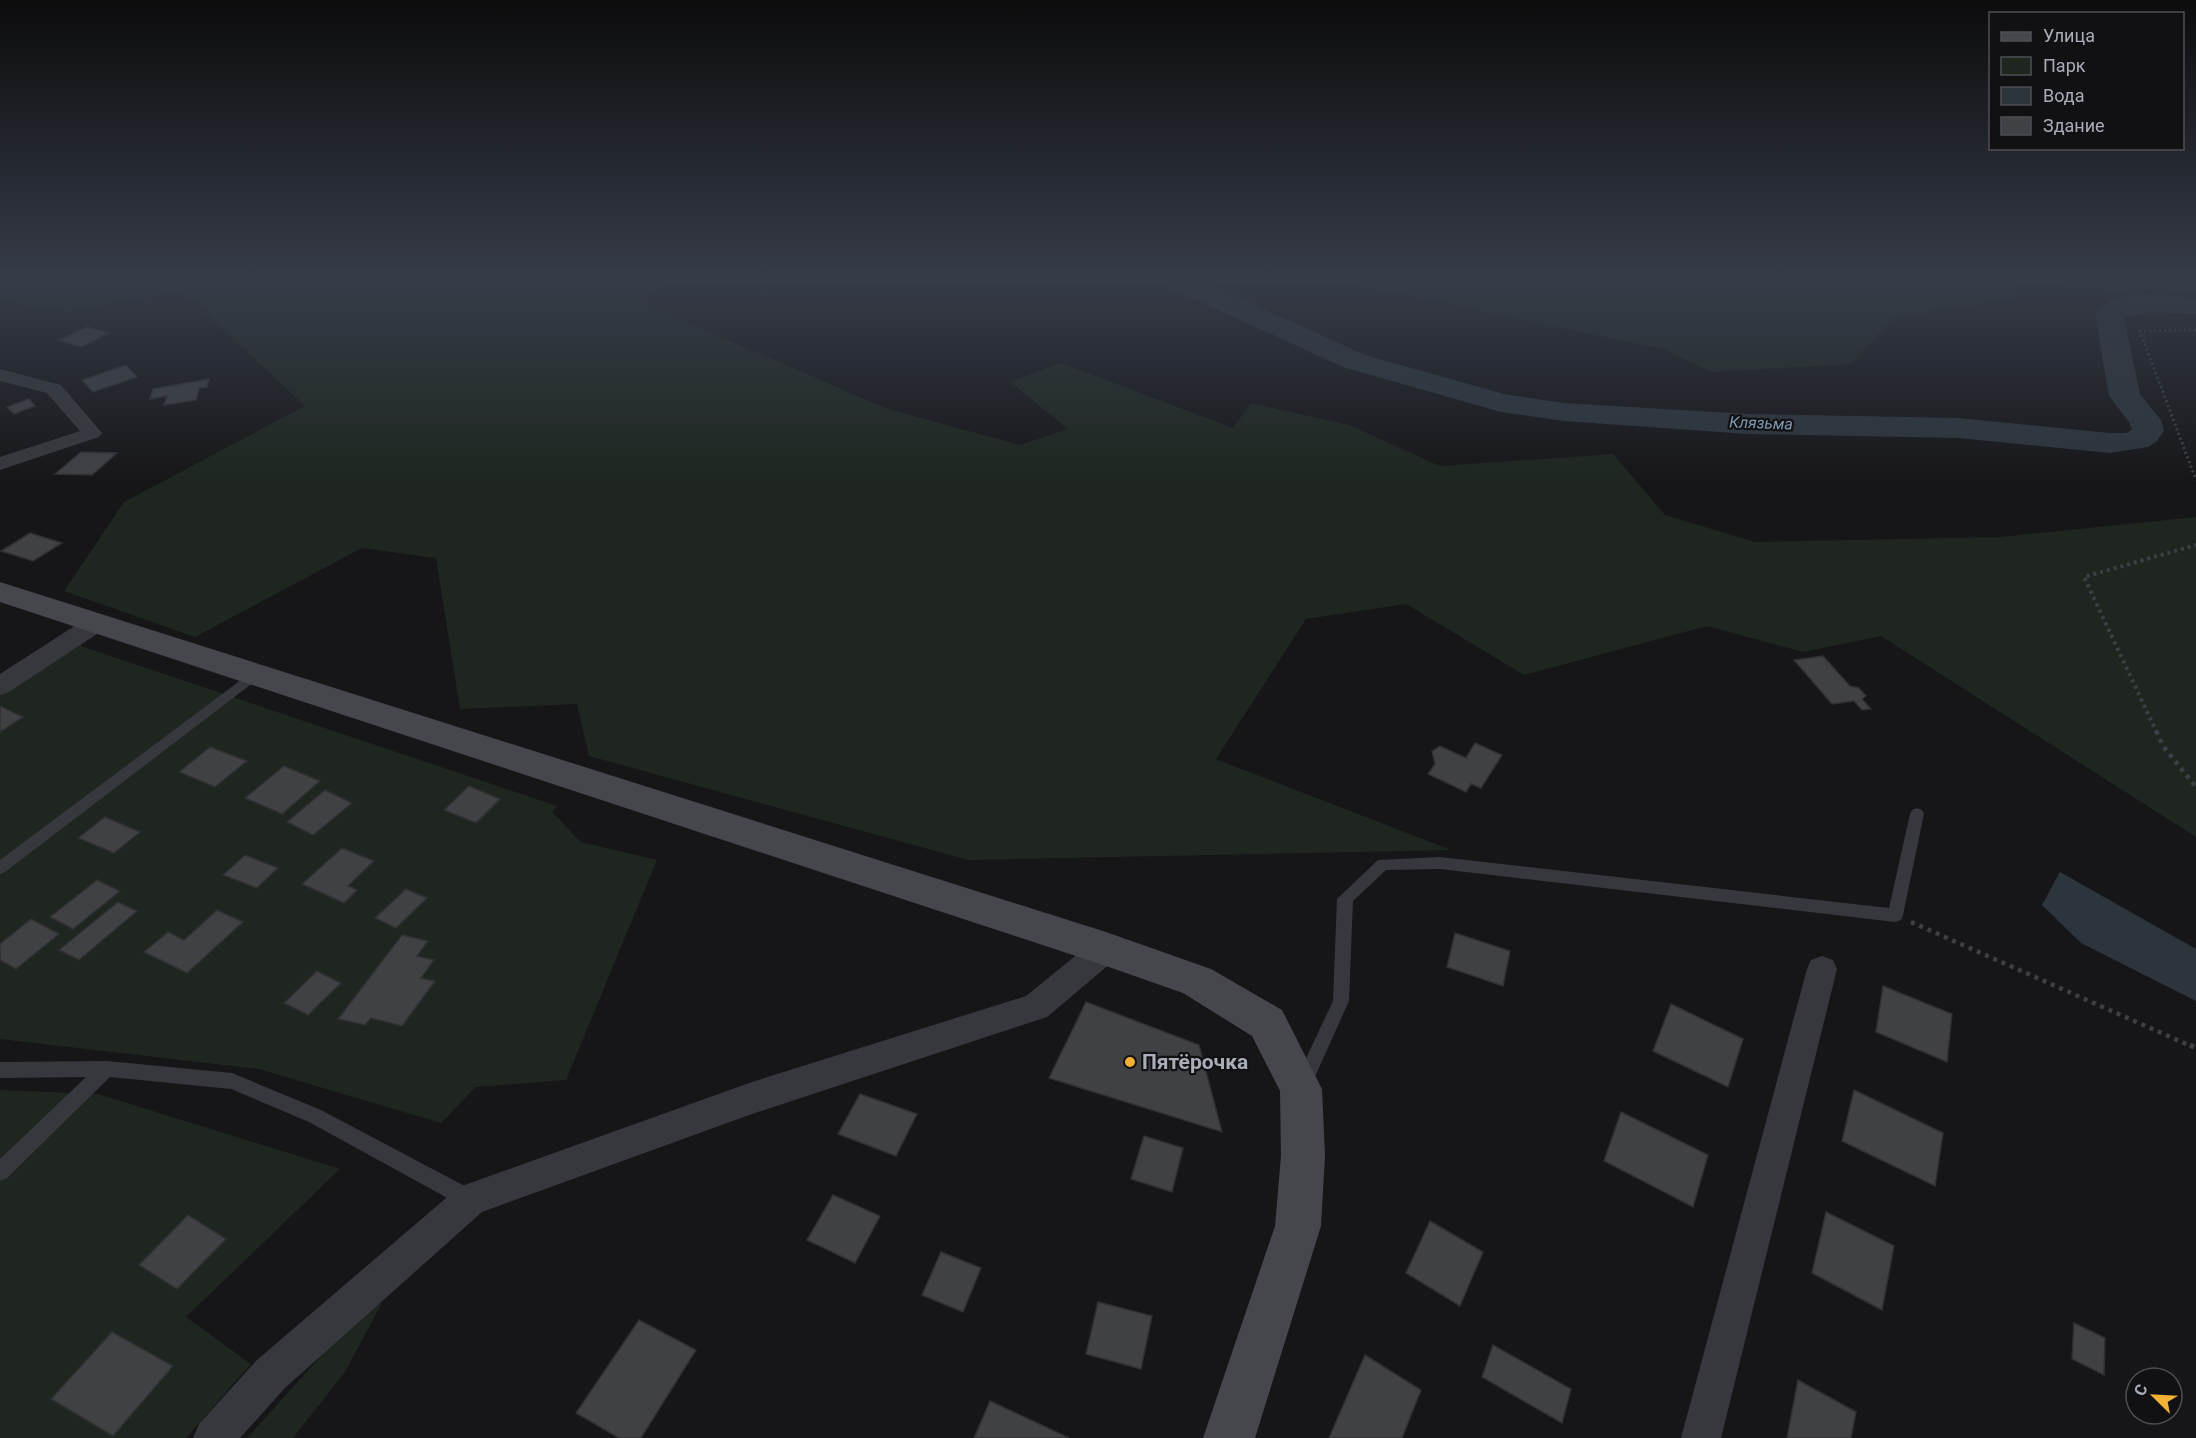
<svg xmlns="http://www.w3.org/2000/svg" width="2196" height="1438" viewBox="0 0 2196 1438" font-family="Roboto,sans-serif">
	<style>
		.green { fill: #1e261f }
		.water { fill: #2c353c }
		.lines { fill: none; stroke-linecap: round; stroke-linejoin: round }
		.river { fill: #2c353c; fill-rule: evenodd }
		.building { fill: #404145; stroke: #303034; stroke-width: 1.5 }
		.path-far3 { stroke: #3d3f44; stroke-width: 3; stroke-dasharray: 2 3; stroke-linecap: butt }
		.path-far2 { stroke: #3d3f44; stroke-width: 4; stroke-dasharray: 3 4; stroke-linecap: butt }
		.path-far1 { stroke: #3d3f44; stroke-width: 4.5; stroke-dasharray: 4 5; stroke-linecap: butt }
		.path { stroke: #3d3f44; stroke-width: 5; stroke-dasharray: 4.5 6; stroke-linecap: butt }
		.service { fill: #37383d; fill-rule: evenodd }
		.minor { fill: #37383d; fill-rule: evenodd }
		.secondary { fill: #45474d; fill-rule: evenodd }
		.poi-dot { fill: #f2b134; stroke: #111113; stroke-width: 2 }
		.labels { text-anchor: middle; dominant-baseline: central; stroke-width: 4.5; stroke-linejoin: round; paint-order: stroke }
		.far-water-label { font-size: 16px; font-style: italic; fill: #7f9bb3; stroke: #111113 }
		.near-poi-label { font-size: 21px; font-weight: bold; fill: #a8adb8; stroke: #111113; text-anchor: start }
	</style>
	<rect width="100%" height="100%" fill="#161618"/>
	<g class="green">
		<polygon points="0,280 670,280 637,301 888,409 1020,445 1068,429 1010,382 1061,363 1233,428 1251,403 1349,425 1440,466 1613,454 1665,515 1755,542 2000,537 2196,517 2196,837 1881,636 1803,652 1707,626 1524,675 1406,604 1306,619 1216,759 1451,850 968,860 589,756 577,704 460,709 436,558 362,548 195,637 64,591 124,502 305,406 182,290 66,312 0,301"/>
		<polygon points="1353,280 2196,280 2196,294 2018,282 2013,299 1894,317 1852,364 1711,372 1666,350 1360,285"/>
		<polygon points="78,645 557,806 552,812 581,842 657,860 566,1080 476,1087 441,1123 259,1069 0,1039 0,695"/>
		<polygon points="0,1090 98,1094 340,1169 186,1317 251,1364 186,1438 0,1438"/>
		<polygon points="382,1303 345,1372 293,1438 247,1438 359,1314"/>
	</g>
	<polygon class="water" points="2060,872 2196,949 2196,1001 2081,943 2042,905"/>
	<g class="lines">
		<path class="river" d="M1163 280H1199L1365 355 1504 394 1564 403 1748 414 1958 418 2110 433H2126L2132 430 2129 422 2109 396 2095 314C2114 286 2167 296 2196 298V314L2150 312 2124 317 2140 394 2161 420 2164 431 2156 442 2148 447 2110 453 1958 438 1748 434 1564 421 1501 412 1343 367 1166 286Z"/>
	</g>
	<g class="building">
		<polygon points="87,327 109,333 81,347 59,340"/>
		<polygon points="126,365 137,377 93,392 82,380"/>
		<polygon points="209,379 207,387 199,388 196,400 164,405 167,396 150,399 153,389"/>
		<polygon points="29,399 35,406 14,414 7,407"/>
		<polygon points="81,452 117,453 92,475 55,474"/>
		<polygon points="30,533 62,543 33,561 1,551"/>
		<polygon points="1823,656 1850,686 1859,688 1866,696 1862,699 1871,709 1862,710 1854,701 1832,704 1794,660"/>
		<polygon points="0,706 23,717 0,732"/>
		<polygon points="1475,743 1502,755 1481,788 1471,784 1466,792 1428,774 1435,764 1432,751 1440,746 1466,758"/>
		<polygon points="210,747 247,761 215,787 179,772"/>
		<polygon points="284,766 320,781 282,814 245,798"/>
		<polygon points="469,786 500,799 476,823 444,810"/>
		<polygon points="325,790 352,803 313,835 287,822"/>
		<polygon points="105,817 140,832 114,853 78,838"/>
		<polygon points="342,848 374,861 348,886 357,890 344,903 302,884"/>
		<polygon points="245,855 278,868 257,888 223,875"/>
		<polygon points="97,880 120,891 73,929 50,917"/>
		<polygon points="406,889 427,898 396,928 375,918"/>
		<polygon points="118,902 137,911 79,960 59,950"/>
		<polygon points="217,910 243,922 187,973 144,952 168,932 184,940"/>
		<polygon points="31,919 59,934 16,969 0,960 0,944"/>
		<polygon points="1455,933 1510,951 1503,986 1447,967"/>
		<polygon points="402,935 428,941 417,956 434,960 421,978 435,981 402,1026 371,1018 365,1025 338,1019"/>
		<polygon points="317,971 341,983 308,1015 284,1003"/>
		<polygon points="1883,986 1952,1014 1947,1062 1876,1032"/>
		<polygon points="1086,1002 1199,1045 1222,1132 1049,1078"/>
		<polygon points="1671,1004 1743,1039 1728,1087 1653,1051"/>
		<polygon points="1854,1090 1943,1133 1935,1186 1842,1141"/>
		<polygon points="860,1094 917,1114 896,1156 838,1134"/>
		<polygon points="1621,1112 1708,1155 1693,1207 1604,1161"/>
		<polygon points="1144,1136 1183,1148 1172,1192 1131,1179"/>
		<polygon points="833,1195 880,1216 855,1263 807,1240"/>
		<polygon points="1826,1212 1894,1246 1882,1310 1812,1273"/>
		<polygon points="188,1215 226,1239 177,1289 139,1265"/>
		<polygon points="1430,1221 1483,1252 1460,1306 1406,1273"/>
		<polygon points="941,1252 981,1268 963,1312 922,1295"/>
		<polygon points="1098,1302 1152,1316 1141,1369 1086,1354"/>
		<polygon points="639,1320 696,1350 641,1438 619,1438 576,1413"/>
		<polygon points="2074,1323 2105,1338 2104,1375 2072,1359"/>
		<polygon points="112,1332 173,1366 113,1436 51,1399"/>
		<polygon points="1493,1345 1571,1389 1562,1423 1482,1377"/>
		<polygon points="1365,1355 1421,1390 1402,1438 1329,1438"/>
		<polygon points="1798,1380 1856,1412 1851,1438 1787,1438"/>
		<polygon points="990,1401 1069,1438 974,1438"/>
	</g>
	<g class="lines">
		<polyline class="path-far3" points="2196,330 2140,331 2196,480"/>
		<polyline class="path-far2" points="2157,733 2084,577 2196,545"/>
		<g class="path-far1">
			<polyline points="2156,731 2163,746 2196,787"/>
			<polyline points="1911,922 2193,1047"/>
		</g>
		<polyline class="path" points="2190,1045 2196,1048"/>
		<g class="service">
			<polygon points="257,668 264,673 262,676 5,872 0,874 0,860"/>
			<polygon points="1917,808 1922,810 1924,814 1903,915 1901,920 1895,922 1440,869 1386,870 1353,901 1349,1001 1309,1090 1303,1092 1297,1090 1294,1084 1333,1001 1337,899 1378,860 1440,857 1889,908 1910,814 1912,810"/>
			<polygon points="107,1061 232,1073 321,1110 476,1192 478,1199 476,1206 469,1208 462,1206 309,1122 231,1089 110,1077 7,1178 0,1181 0,1159 86,1077 0,1078 0,1062"/>
		</g>
		<g class="minor">
			<polygon points="0,369 61,385 102,433 99,437 0,470 0,457 80,431 47,393 0,381"/>
			<polygon points="98,614 106,616 110,622 106,628 9,692 0,695 0,674 90,616"/>
			<polygon points="1106,936 1117,940 1121,949 1117,958 1047,1017 752,1114 482,1212 285,1388 240,1438 193,1438 199,1424 257,1360 459,1187 752,1082 1026,996 1095,940"/>
			<polygon points="1822,956 1833,960 1837,969 1721,1438 1681,1438 1807,969 1811,960"/>
		</g>
		<polygon class="secondary" points="0,582 1106,932 1211,969 1282,1010 1322,1089 1325,1156 1321,1226 1255,1438 1203,1438 1275,1226 1281,1156 1280,1091 1252,1036 1183,993 1103,965 0,602"/>
	</g>
	<linearGradient id="sky" x2="0" y2="1"><stop stop-color="#0c0c0d"/><stop offset="0.58" stop-color="#363c48"/><stop offset="1" stop-color="#363c48" stop-opacity="0"/></linearGradient>
	<rect width="2196" height="482" fill="url(#sky)"/>
	<circle class="poi-dot" cx="1130" cy="1062" r="6"/>
	<g class="labels">
		<g class="far-water-label">
			<text transform="translate(1761 423) rotate(2)">Клязьма</text>
		</g>
		<g class="near-poi-label">
			<text x="1142" y="1062">Пятёрочка</text>
		</g>
	</g>
	<rect x="1989" y="12" width="195" height="138" fill="#111113" stroke="#4d4f55" stroke-width="1.5"/>
	<rect x="2001" y="32" width="30" height="9" fill="#45474d" stroke="#4d4f55" stroke-width="1.5"/>
	<text x="2043" y="42" font-size="18" fill="#a8adb8">Улица</text>
	<rect x="2001" y="57" width="30" height="18" fill="#1e261f" stroke="#4d4f55" stroke-width="1.5"/>
	<text x="2043" y="72" font-size="18" fill="#a8adb8">Парк</text>
	<rect x="2001" y="87" width="30" height="18" fill="#2c353c" stroke="#4d4f55" stroke-width="1.5"/>
	<text x="2043" y="102" font-size="18" fill="#a8adb8">Вода</text>
	<rect x="2001" y="117" width="30" height="18" fill="#404145" stroke="#4d4f55" stroke-width="1.5"/>
	<text x="2043" y="132" font-size="18" fill="#a8adb8">Здание</text>
	<g transform="translate(2154 1396) rotate(294)"><circle r="28" fill="#111113" stroke="#4d4f55" stroke-width="1.5"/>
	<path d="M0-4.5L10 22L0 15L-10 22Z" fill="#f2b134"/>
	<text y="-9" font-size="16" font-weight="bold" text-anchor="middle" fill="#a8adb8">С</text>
	</g>
</svg>
